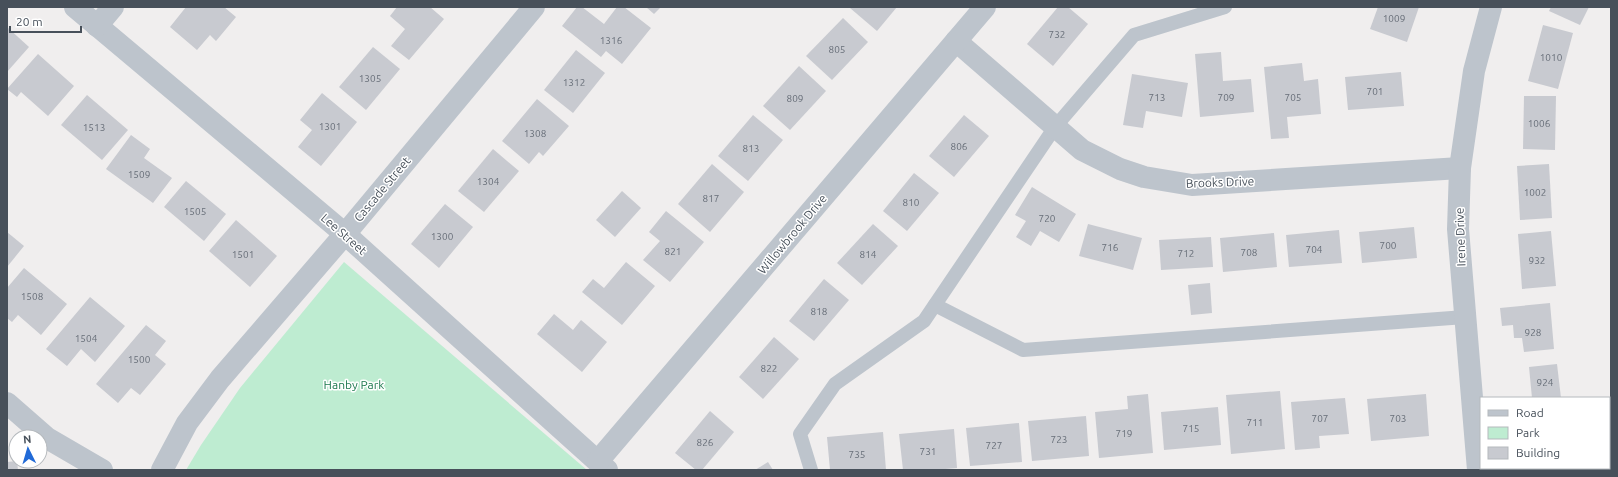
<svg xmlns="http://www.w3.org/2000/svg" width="1618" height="477" viewBox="0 0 1618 477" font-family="Ubuntu,sans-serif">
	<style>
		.green { fill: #beecd1 }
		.building { fill: #c8cad0 }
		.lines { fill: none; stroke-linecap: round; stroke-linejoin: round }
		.lane { stroke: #bdc4cc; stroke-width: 14 }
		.street { stroke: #bdc4cc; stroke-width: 22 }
		.labels { text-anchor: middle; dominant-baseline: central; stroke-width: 3; stroke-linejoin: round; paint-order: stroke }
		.number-label { font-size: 10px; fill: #676e78 }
		.street-label { font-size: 12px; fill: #47505a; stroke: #fff }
		.park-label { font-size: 12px; fill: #1b784d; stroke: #fff }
	</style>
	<rect width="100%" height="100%" fill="#f0eeee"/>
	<polygon class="green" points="344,262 587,470 186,470 201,445 240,388"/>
	<g class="building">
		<polygon points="186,7 224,7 236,17 216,41 210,35 197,50 170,27"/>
		<polygon points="397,7 430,7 444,19 409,60 391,46 405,29 390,16"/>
		<polygon points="577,7 582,7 604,24 617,7 624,7 651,28 622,64 606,51 601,57 562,26"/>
		<polygon points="646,7 661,7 654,14"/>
		<polygon points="851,7 897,7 877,31 850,8"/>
		<polygon points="1058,7 1068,7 1088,24 1053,66 1027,44"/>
		<polygon points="1378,7 1419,7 1407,42 1370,29"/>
		<polygon points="1551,7 1589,7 1580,25 1549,11"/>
		<polygon points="843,18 868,42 832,80 806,56"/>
		<polygon points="1543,25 1573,33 1558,89 1528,81"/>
		<polygon points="7,27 29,47 7,72"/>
		<polygon points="373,47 400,69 366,110 339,87"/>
		<polygon points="576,50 605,73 573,113 544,90"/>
		<polygon points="1221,52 1223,81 1251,79 1254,112 1200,117 1195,54"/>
		<polygon points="38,54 74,86 48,116 21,92 17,97 7,89"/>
		<polygon points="1302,63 1304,81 1318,79 1321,114 1287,117 1289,138 1271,139 1264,67"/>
		<polygon points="799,66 826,91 790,130 763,106"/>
		<polygon points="1401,72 1404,106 1348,110 1345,77"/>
		<polygon points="1132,74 1188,83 1182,117 1146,111 1143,128 1123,125"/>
		<polygon points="322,93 357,122 321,166 298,147 312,130 300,120"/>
		<polygon points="87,95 128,130 102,160 61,125"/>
		<polygon points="1524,96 1556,96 1555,150 1523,149"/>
		<polygon points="537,99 569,126 543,156 539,152 529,164 502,141"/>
		<polygon points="753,115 783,140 748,181 718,156"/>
		<polygon points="964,115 989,136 954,177 929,156"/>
		<polygon points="131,135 150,149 144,158 172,178 153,203 106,169"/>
		<polygon points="493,149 519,171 484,212 458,191"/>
		<polygon points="712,164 744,192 710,232 678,204"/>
		<polygon points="1549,164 1552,218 1520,220 1517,166"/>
		<polygon points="914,173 939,193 907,231 883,211"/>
		<polygon points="186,181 226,214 204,241 164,207"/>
		<polygon points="1032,187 1076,214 1059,242 1040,231 1031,246 1016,237 1026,221 1015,215"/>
		<polygon points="622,191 641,208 615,237 596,220"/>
		<polygon points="445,204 473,227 439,268 411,244"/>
		<polygon points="666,211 704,242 670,282 643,260 660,241 649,232"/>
		<polygon points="236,220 277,256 250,287 209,251"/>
		<polygon points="873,224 898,246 862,285 837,263"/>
		<polygon points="1088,224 1142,238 1133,270 1079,256"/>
		<polygon points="1414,227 1417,258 1362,263 1359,232"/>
		<polygon points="1339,230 1342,263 1289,267 1286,235"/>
		<polygon points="1551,231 1556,286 1522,289 1518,234"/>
		<polygon points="7,232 24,246 7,267"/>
		<polygon points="1274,233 1277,267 1223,272 1220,238"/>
		<polygon points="1211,237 1213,267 1161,270 1159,240"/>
		<polygon points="626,262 655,286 622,325 582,292 593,279 604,288"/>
		<polygon points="24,268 67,304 41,335 18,315 12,322 7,318 7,288"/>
		<polygon points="824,279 849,300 814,341 789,321"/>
		<polygon points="1210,283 1212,313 1191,315 1188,285"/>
		<polygon points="90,297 125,326 95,362 81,349 67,366 46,349"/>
		<polygon points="1550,303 1554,349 1524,352 1522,338 1514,338 1513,325 1502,326 1500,308"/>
		<polygon points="554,314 573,330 581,320 607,342 582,372 537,334"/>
		<polygon points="146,325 166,341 155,355 166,364 140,395 131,388 118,403 96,384"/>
		<polygon points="774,337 799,359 763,399 739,377"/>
		<polygon points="1557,364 1561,398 1532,398 1529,367"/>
		<polygon points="1280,391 1285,449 1231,454 1226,395"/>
		<polygon points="1148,394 1153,453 1099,458 1095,412 1128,409 1127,396"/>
		<polygon points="1426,394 1429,436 1371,441 1367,399"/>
		<polygon points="1345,398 1349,434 1319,436 1320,448 1295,450 1291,402"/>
		<polygon points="1218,407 1221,445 1164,450 1161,412"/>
		<polygon points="710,411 734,432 702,470 696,470 675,453"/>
		<polygon points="1086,416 1089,456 1032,461 1028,421"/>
		<polygon points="1019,423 1022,462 970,466 966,428"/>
		<polygon points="954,429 957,468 934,470 903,470 899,434"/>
		<polygon points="883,432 886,470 830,470 827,437"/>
		<polygon points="17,461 18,470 7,470 7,462"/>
		<polygon points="768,462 773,470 755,470"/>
		<polygon points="1536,468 1571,468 1571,470 1537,470"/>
	</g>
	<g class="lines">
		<g class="lane">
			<polyline points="935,305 1023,350 1465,317"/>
			<polyline points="811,470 800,434 835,384 924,321 1055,127 1134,35 1225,7"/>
		</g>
		<g class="street">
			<polyline points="75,7 345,234 607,470"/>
			<polyline points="97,26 113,7"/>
			<polyline points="956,41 1082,150 1120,169 1144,177 1192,185 1460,168"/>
			<polyline points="7,403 47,438 102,470"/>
			<polyline points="598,461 985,7"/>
			<polyline points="162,470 187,423 220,379 345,234 534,7"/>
			<polyline points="1478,470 1458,229 1460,168 1474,71 1491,7"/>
		</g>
	</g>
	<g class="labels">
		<g class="number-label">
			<text x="1394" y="18">1009</text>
			<text x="1057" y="34">732</text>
			<text x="611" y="40">1316</text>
			<text x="837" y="49">805</text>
			<text x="1551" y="57">1010</text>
			<text x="370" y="78">1305</text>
			<text x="574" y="82">1312</text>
			<text x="1375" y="91">701</text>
			<text x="1157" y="97">713</text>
			<text x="1226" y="97">709</text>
			<text x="1293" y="97">705</text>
			<text x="795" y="98">809</text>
			<text x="1539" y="123">1006</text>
			<text x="330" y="126">1301</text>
			<text x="94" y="127">1513</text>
			<text x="535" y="133">1308</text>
			<text x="959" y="146">806</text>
			<text x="751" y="148">813</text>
			<text x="139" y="174">1509</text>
			<text x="488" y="181">1304</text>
			<text x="1535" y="192">1002</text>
			<text x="711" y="198">817</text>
			<text x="911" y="202">810</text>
			<text x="195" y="211">1505</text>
			<text x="1047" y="218">720</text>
			<text x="442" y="236">1300</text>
			<text x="1388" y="245">700</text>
			<text x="1110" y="247">716</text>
			<text x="1314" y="249">704</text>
			<text x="673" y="251">821</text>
			<text x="1249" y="252">708</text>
			<text x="1186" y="253">712</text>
			<text x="243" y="254">1501</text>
			<text x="868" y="254">814</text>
			<text x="1537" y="260">932</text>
			<text x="32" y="296">1508</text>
			<text x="819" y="311">818</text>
			<text x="1533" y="332">928</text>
			<text x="86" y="338">1504</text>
			<text x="139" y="359">1500</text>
			<text x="769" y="368">822</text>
			<text x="1545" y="382">924</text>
			<text x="1320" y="418">707</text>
			<text x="1398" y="418">703</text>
			<text x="1255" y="422">711</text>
			<text x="1191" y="428">715</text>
			<text x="1124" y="433">719</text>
			<text x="1059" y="439">723</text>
			<text x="705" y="442">826</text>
			<text x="994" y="445">727</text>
			<text x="928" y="451">731</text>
			<text x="857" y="454">735</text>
		</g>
		<g class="street-label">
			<text transform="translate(1220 182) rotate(-2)">Brooks Drive</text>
			<text transform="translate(382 189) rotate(-50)">Cascade Street</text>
			<text transform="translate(344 234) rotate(41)">Lee Street</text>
			<text transform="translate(792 234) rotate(-50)">Willowbrook Drive</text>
			<text transform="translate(1460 237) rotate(-92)">Irene Drive</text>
		</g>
		<g class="park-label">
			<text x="354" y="384">Hanby Park</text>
		</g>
	</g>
	<rect width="1618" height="477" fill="none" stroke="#47505a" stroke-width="16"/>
	<rect x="1480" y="397" width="130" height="72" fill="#ffffff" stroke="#b5b9bd"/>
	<rect x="1488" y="410" width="20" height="6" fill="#bdc4cc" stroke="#b5b9bd"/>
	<text x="1516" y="417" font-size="12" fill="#47505a">Road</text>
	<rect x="1488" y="427" width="20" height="12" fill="#beecd1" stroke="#b5b9bd"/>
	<text x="1516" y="437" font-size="12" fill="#47505a">Park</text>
	<rect x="1488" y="447" width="20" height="12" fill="#c8cad0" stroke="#b5b9bd"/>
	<text x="1516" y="457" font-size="12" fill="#47505a">Building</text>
	<g transform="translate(28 449) rotate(355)"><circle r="19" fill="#ffffff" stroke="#b5b9bd"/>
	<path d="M0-3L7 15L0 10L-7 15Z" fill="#216ad7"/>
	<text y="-6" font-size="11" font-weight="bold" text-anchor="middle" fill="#47505a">N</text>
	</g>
	<path d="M10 26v6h71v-6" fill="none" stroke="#47505a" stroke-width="2"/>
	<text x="16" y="26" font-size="12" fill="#47505a" stroke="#ffffff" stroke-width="3" paint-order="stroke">20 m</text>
</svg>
